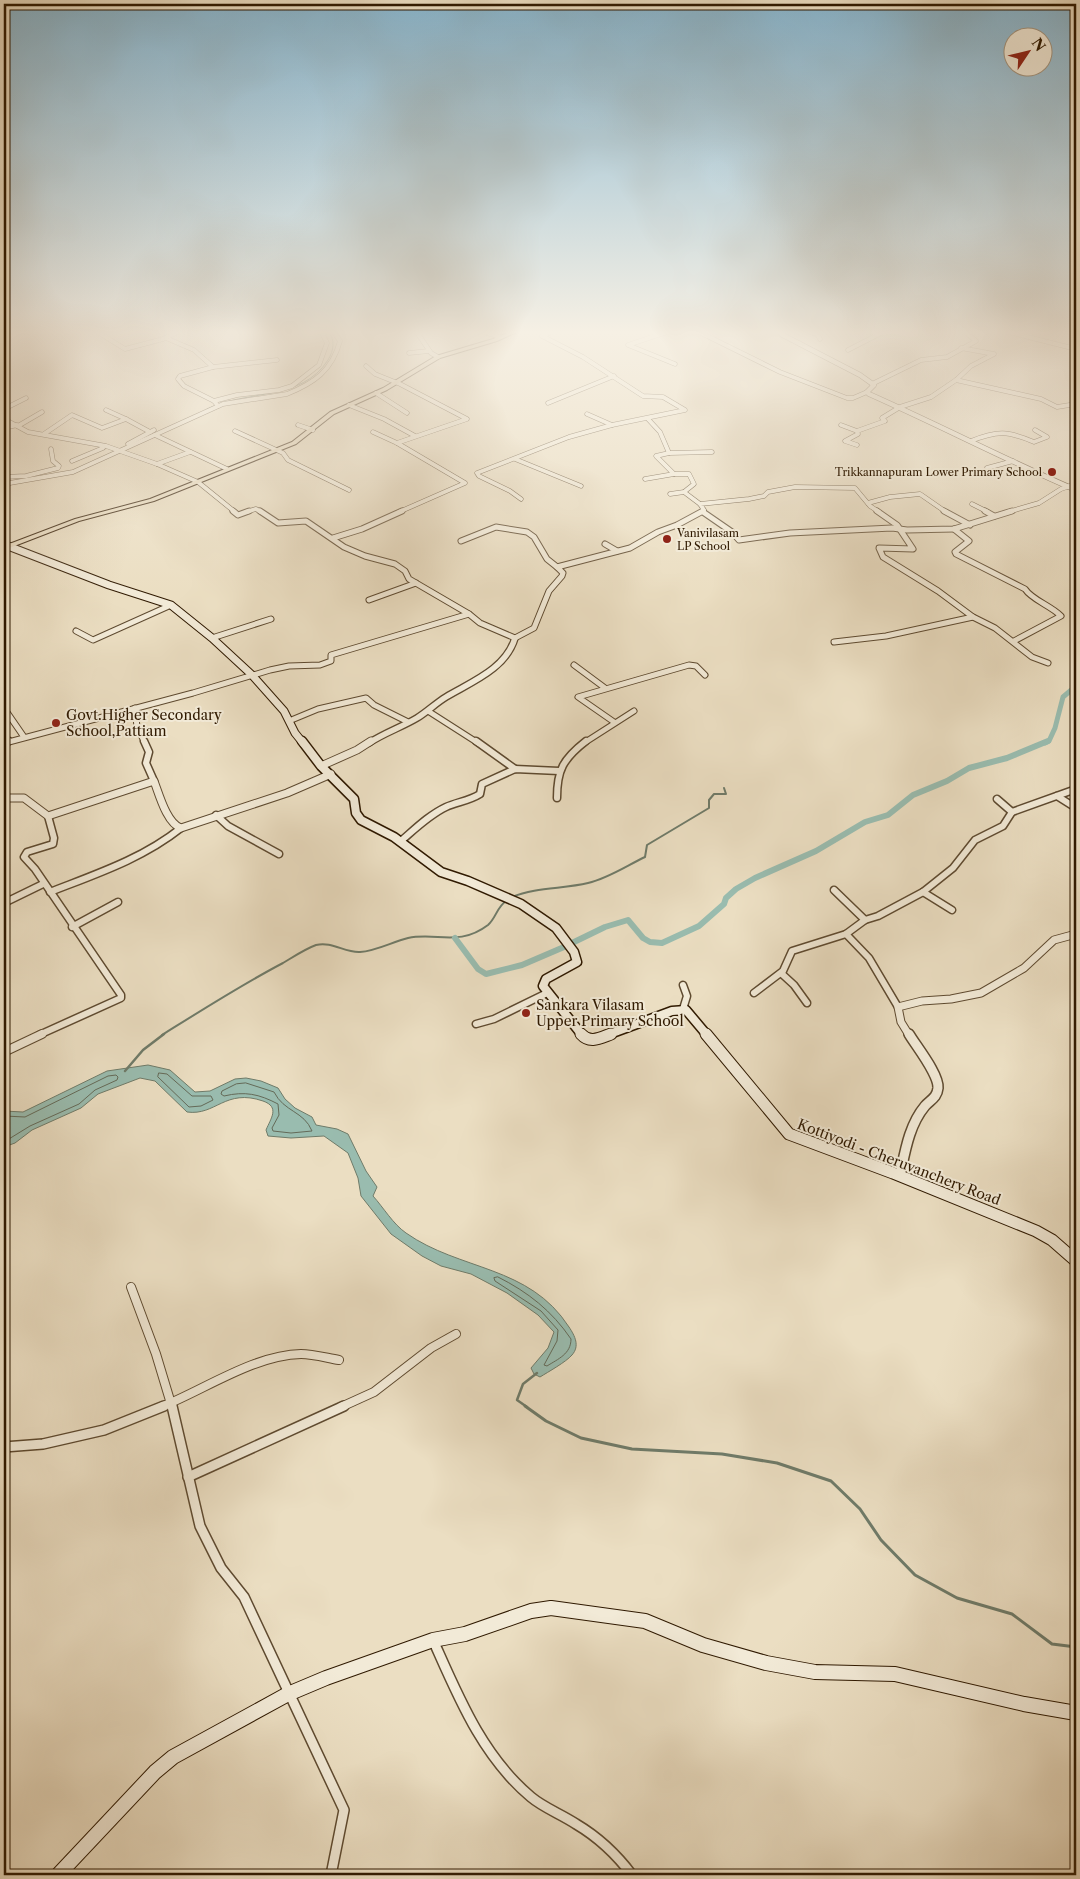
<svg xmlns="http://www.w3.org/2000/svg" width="1080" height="1879" viewBox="0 0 1080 1879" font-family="'Libre Caslon Text',serif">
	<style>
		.water { fill: #99bcaf; stroke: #6f7b69 }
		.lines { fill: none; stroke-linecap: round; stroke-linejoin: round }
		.shore { stroke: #646a58; stroke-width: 1 }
		.stream-far3 { stroke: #6f7b69; stroke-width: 1 }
		.stream-far2 { stroke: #6f7b69; stroke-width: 2 }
		.stream-far1 { stroke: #6f7b69; stroke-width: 2.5 }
		.stream { stroke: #6f7b69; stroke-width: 3 }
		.canal-far1 { stroke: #99bcaf; stroke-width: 5 }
		.canal { stroke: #99bcaf; stroke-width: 6 }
		.minor-far4-casing { stroke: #5e4a30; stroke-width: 5 }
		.minor-far3-casing { stroke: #5e4a30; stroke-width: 7 }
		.minor-far2-casing { stroke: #5e4a30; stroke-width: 9 }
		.minor-far1-casing { stroke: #5e4a30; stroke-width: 10 }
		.minor-casing { stroke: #5e4a30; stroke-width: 12 }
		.tertiary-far3-casing { stroke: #5e4a30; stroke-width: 5.5 }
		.tertiary-far2-casing { stroke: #5e4a30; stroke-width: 8 }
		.tertiary-far1-casing { stroke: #5e4a30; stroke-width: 9 }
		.tertiary-casing { stroke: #5e4a30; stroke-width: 12 }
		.secondary-far3-casing { stroke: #2f1900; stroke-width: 9 }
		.secondary-far2-casing { stroke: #2f1900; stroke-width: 11 }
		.secondary-far1-casing { stroke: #2f1900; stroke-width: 13 }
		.secondary-casing { stroke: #2f1900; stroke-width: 16 }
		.primary-casing { stroke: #2f1900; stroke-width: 2 }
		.minor-far4 { stroke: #f2ead7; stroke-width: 4 }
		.minor-far3 { stroke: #f2ead7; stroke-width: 5 }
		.minor-far2 { stroke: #f2ead7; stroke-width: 6 }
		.minor-far1 { stroke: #f2ead7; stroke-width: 8 }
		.minor { stroke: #f2ead7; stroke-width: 9 }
		.tertiary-far3 { stroke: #f2ead7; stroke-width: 4.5 }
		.tertiary-far2 { stroke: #f2ead7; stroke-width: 5.5 }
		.tertiary-far1 { stroke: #f2ead7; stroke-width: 7 }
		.tertiary { stroke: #f2ead7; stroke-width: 9 }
		.secondary-far3 { stroke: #f2ead7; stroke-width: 7 }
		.secondary-far2 { stroke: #f2ead7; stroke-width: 8 }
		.secondary-far1 { stroke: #f2ead7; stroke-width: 11 }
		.secondary { stroke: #f2ead7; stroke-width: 14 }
		.primary { fill: #ebdec2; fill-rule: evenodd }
		.poi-dot { fill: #8f2418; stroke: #f2ead7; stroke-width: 2 }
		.labels { text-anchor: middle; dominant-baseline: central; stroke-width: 4; stroke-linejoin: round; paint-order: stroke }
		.far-poi-label { font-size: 11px; fill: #2f1900; stroke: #f2ead7; text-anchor: end }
		.poi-label { font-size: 14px; fill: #2f1900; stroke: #f2ead7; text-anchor: start }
		.street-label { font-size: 14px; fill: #2f1900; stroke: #f2ead7 }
	</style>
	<rect width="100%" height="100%" fill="#ebdec2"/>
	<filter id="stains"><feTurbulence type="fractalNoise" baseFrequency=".004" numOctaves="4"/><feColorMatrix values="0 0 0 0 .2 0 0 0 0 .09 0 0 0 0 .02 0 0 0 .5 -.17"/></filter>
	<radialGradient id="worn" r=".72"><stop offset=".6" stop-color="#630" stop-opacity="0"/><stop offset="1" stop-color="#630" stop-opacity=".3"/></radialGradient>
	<path class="water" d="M148 1065 170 1070 195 1092 210 1091 235 1079 246 1078 261 1081 278 1088 285 1099 295 1108 312 1117 316 1125 337 1129 348 1134 366 1171 377 1187 373 1196C383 1207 393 1224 406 1233 460 1271 529 1265 569 1327 575 1336 580 1346 572 1355 566 1362 548 1372 540 1377L534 1374 531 1368 548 1348 554 1332 538 1315 507 1293 471 1274 441 1266 422 1256 391 1234 361 1196 358 1178 348 1153 324 1136 291 1138 268 1136 266 1130C271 1118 280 1107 263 1101 225 1088 216 1116 187 1112L155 1081 140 1078 98 1094 81 1108 32 1130 15 1143 4 1147V1111L23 1112 107 1071Z"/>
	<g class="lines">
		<g class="shore">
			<polygon points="159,1073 167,1074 192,1096 211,1096 213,1100 201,1106 189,1107 158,1077"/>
			<path d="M246 1083 274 1092C284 1112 304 1111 312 1131L291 1133 273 1131 272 1128 279 1115 278 1104C259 1094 245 1091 224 1096L221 1094 222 1091 236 1084Z"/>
			<polyline points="4,1116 25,1117 108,1076 116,1075 118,1077 117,1080 95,1090 79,1104 30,1126 4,1142"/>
			<path d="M498 1277C528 1292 552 1311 571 1339 571 1354 558 1359 547 1366L544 1365 557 1341 558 1330 541 1311 495 1281 494 1278Z"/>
		</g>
		<path class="stream-far3" d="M207 409C247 389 301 402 328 360 334 350 335 341 329 331"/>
		<g class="stream-far2">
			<path d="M512 897C536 887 563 889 588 883 609 878 626 866 645 857L647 845 709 808V800L714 794H726L724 788"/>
			<path d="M162 1035C202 1010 241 985 283 963 293 957 305 949 316 945 332 941 345 953 360 952 376 951 392 942 408 938 437 932 459 947 488 925 496 918 497 907 506 901"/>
		</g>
		<g class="stream-far1">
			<polyline points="125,1071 143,1050 164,1034"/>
			<polyline points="527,1407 517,1400 523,1384 537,1373"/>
		</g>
		<polyline class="stream" points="525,1406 546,1421 581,1438 632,1449 722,1454 777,1463 831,1481 860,1509 881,1540 915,1575 957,1598 1012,1614 1052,1644 1076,1647"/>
		<polyline class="canal-far1" points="1045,743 1049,741 1055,728 1063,697 1076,686"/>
		<g class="canal">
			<polyline points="455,938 478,969 486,974 522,965 564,947"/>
			<polyline points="572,943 605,927 628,920 643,938 650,942 662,943 699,926 724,904 726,898 736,889 755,878 816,851 865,822 888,815 913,795 947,781 969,768 1007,758 1048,741"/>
		</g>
		<defs>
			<g id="minor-far4">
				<polyline points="96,331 125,349 163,339 180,331"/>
				<polyline points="416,331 431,353 438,357"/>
				<polyline points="481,331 500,337"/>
				<polyline points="655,331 664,333 680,331"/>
				<polyline points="699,331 697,331 780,372 847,398 853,398 867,392"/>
				<polyline points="807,331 817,334 820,339"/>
				<polyline points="1004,331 1076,349"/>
				<polyline points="664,333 628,345 675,364"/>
				<polyline points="166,338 194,350 213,367"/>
				<polyline points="848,350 885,331"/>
				<polyline points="409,353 429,351"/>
				<polyline points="366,366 375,374 400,384 467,419 397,443"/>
				<polyline points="956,380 1041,399 1057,407 1076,404"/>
				<polyline points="872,384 921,360 947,357 976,341 964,331"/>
				<polyline points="376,393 407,413"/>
				<polyline points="214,401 184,386 178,379 180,376 213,367 277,360"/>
				<polyline points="548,403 614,376"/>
				<polyline points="349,405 384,419 415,436"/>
				<polyline points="218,406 214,401 237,395 279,390 292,386 319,365 327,343 321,331"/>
				<polyline points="4,409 26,398"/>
				<polyline points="106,410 126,419"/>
				<polyline points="587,414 612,425"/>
				<polyline points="4,419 28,432 106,446 157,464 198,482 235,512"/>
				<polyline points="648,419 660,432 669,453"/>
				<polyline points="298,425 313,430"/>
				<polyline points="841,425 857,431 885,421 882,418 900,407 931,397 956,380 971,366 994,354 961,348"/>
				<polyline points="18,426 42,412"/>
				<polyline points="4,428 17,425"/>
				<polyline points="235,431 283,453 288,460 349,490"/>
				<polyline points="857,431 858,434 845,441 857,445"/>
				<polyline points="373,432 397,443 465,483 399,512"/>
				<polyline points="44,434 72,415 102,428 126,419 150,432"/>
				<polyline points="155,435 227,469"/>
				<path d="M971 441C998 430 1008 431 1034 442L1047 437 1035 430"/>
				<polyline points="128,444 154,430"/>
				<polyline points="515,459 581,486"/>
				<polyline points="72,461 103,448"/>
				<polyline points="157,464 190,452"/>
				<polyline points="987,468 1013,461"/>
				<polyline points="674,474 656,456 669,453 712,452"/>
				<polyline points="4,477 26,476 58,468 59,466 53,461 51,449"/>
				<polyline points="645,479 674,474 689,474 694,484 684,492 670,494"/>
				<path d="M4 484 73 472 223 404 287 394C314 383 332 371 340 341L333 331"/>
				<polyline points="684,492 700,504"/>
				<polyline points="521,499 510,491 479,476 477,473 569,437 612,425 685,410 663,397 643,396 583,357 542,336 555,331"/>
				<polyline points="868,503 890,497 920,494 946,512"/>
				<polyline points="972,504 988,512"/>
				<polyline points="246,512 256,509 261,512"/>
				<polyline points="702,512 704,510 700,504 749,499 764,496 768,492 795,487 855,488 870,506 879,512"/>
				<polyline points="1008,512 1039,503 1061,489 1076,484"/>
			</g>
			<g id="minor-far3">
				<polyline points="233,511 238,515 249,511"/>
				<polyline points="260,511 278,523 306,521 344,547 365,556 395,564 405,571 409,579 469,614 480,623 515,638 534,628 549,591 562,576 563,573 557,567 630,548 658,532 677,525 703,511"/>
				<polyline points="877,511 897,525 913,549 879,548 883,557 938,591 973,617 995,628 1032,657 1048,663"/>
				<polyline points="944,511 970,525"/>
				<polyline points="985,511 994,516"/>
				<polyline points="703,512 732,532 739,540 790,533 892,528 907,530 954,529 1012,511"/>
				<path d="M954 529 969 541 955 552 956 554 1025 589C1032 600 1050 605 1061 616L1014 641"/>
				<polyline points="333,538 362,529 402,511"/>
				<polyline points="461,541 496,527 527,532 534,537 547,559 557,567"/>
				<polyline points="605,544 617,551"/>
				<polyline points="369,600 416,583"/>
				<polyline points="76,631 93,640 171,605"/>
				<polyline points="212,638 271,619"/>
				<polyline points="834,642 886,636 973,617"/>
				<polyline points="574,665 605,688"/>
				<polyline points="4,708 24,737"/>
				<polyline points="135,708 137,727 145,743"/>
				<polyline points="428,711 478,743"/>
				<polyline points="289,721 318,709 366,698 374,705 408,722"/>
				<polyline points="614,722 578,697 689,665 696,666 705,675"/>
				<polyline points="5,743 193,693 270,670 289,666 320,665 331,661 331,655 469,614"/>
				<polyline points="584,743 634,711"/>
			</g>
			<g id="minor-far2">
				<polyline points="144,741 149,752 146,763 154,781"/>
				<polyline points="476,741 515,769"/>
				<polyline points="4,743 9,741"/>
				<polyline points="1057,796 1076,808"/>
				<path d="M557 798C557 770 563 759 586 741"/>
				<polyline points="997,799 1012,812"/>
				<polyline points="216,815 228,826 279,854"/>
				<path d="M401 841C415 829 429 815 446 807 457 802 469 801 480 794L482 784 515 769 559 771"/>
				<polyline points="834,890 865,920"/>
				<path d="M50 892C96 874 142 859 181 828"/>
				<polyline points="923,892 952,910"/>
				<polyline points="4,903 43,884"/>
				<polyline points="72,927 118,902"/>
				<polyline points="846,934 869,958 898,1007"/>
				<polyline points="782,974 794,985 807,1003"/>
				<polyline points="683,985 687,996 683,1009"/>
				<polyline points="754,993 783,971 792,951 846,934 865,920 878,916 923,892 953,868 975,840 1003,826 1012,812 1076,789"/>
				<polyline points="476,1024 494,1019 547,993"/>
				<polyline points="39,1035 121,998 121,995 35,869 24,857 27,852 53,844 54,838 48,816"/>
			</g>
			<g id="minor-far1">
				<polyline points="4,1052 42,1034"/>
				<polyline points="131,1287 156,1354 172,1407"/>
				<path d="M161 1407C204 1390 254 1355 301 1354 313 1354 327 1358 339 1360"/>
				<polyline points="341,1407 374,1392 431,1348 456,1334"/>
			</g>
			<g id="minor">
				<polyline points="172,1406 200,1526 221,1568 244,1597 344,1810 331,1875"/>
				<polyline points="4,1447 43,1444 104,1430 164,1406"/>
				<polyline points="188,1477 344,1406"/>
				<path d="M433 1640C458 1696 482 1756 531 1797 544 1808 561 1814 576 1824 598 1837 617 1855 632 1875"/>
			</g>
			<path id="tertiary-far3" d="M775 331 860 375 874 385 867 392 869 394C939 425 1006 460 1076 490"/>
			<path id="tertiary-far2" d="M369 743C384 733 402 727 417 718 427 712 436 703 446 697 471 682 506 669 515 638"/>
			<g id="tertiary-far1">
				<polyline points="321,766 357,750 371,741"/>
				<path d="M4 798H24L48 816 154 781C159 794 167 824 181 828L287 793 331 774"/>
				<polyline points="909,1035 901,1022 898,1007 922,1001 951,999 981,993 1024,968 1054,940 1076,934"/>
			</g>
			<path id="tertiary" d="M900 1175C905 1152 909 1125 925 1106 930 1100 937 1098 938 1088 939 1074 916 1046 909 1034"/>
			<polyline id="secondary-far3" points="8,546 109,585 171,605 212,638 252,675 284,711 295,733 303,743"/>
			<g id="secondary-far2">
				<polyline points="302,741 321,766 354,799 356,813 361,820 394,837 441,872 468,881 521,904 556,928 574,952 577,962 546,979 543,986 582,1035"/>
				<polyline points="607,1035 672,1011 686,1010 707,1035"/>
			</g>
			<g id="secondary-far1">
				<path d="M581 1034C590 1044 600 1038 611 1034"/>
				<polyline points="706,1034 789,1134 893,1173 1036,1231 1052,1240 1076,1261"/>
			</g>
			<polyline id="secondary" points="58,1875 155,1772 173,1757 288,1694 326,1678 433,1640 465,1634 531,1611 551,1608 645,1621 703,1645 766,1663 815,1672 895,1674 1024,1704 1076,1713"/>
			<polygon id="primary" points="512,331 519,331 497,341 440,358 387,390 334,414 296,444 154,501 79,521 4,550 4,546 75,519 150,499 292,442 330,412 383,388 436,356 493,339"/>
		</defs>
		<use href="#minor-far4" class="minor-far4-casing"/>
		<use href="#minor-far3" class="minor-far3-casing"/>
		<use href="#minor-far2" class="minor-far2-casing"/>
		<use href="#minor-far1" class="minor-far1-casing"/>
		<use href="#minor" class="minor-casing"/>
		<use href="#tertiary-far3" class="tertiary-far3-casing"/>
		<use href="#tertiary-far2" class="tertiary-far2-casing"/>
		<use href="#tertiary-far1" class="tertiary-far1-casing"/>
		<use href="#tertiary" class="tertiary-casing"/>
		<use href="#secondary-far3" class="secondary-far3-casing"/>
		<use href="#secondary-far2" class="secondary-far2-casing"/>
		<use href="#secondary-far1" class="secondary-far1-casing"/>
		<use href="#secondary" class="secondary-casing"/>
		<use href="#primary" class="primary-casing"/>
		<use href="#minor-far4" class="minor-far4"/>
		<use href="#minor-far3" class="minor-far3"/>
		<use href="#minor-far2" class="minor-far2"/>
		<use href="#minor-far1" class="minor-far1"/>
		<use href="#minor" class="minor"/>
		<use href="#tertiary-far3" class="tertiary-far3"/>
		<use href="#tertiary-far2" class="tertiary-far2"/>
		<use href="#tertiary-far1" class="tertiary-far1"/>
		<use href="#tertiary" class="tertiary"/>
		<use href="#secondary-far3" class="secondary-far3"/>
		<use href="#secondary-far2" class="secondary-far2"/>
		<use href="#secondary-far1" class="secondary-far1"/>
		<use href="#secondary" class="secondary"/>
		<use href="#primary" class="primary"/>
	</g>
	<linearGradient id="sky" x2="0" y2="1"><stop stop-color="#88b7d1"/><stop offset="0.56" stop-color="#f6f0e4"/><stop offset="1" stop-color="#f6f0e4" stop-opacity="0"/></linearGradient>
	<rect width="1080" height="594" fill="url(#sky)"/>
	<g class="poi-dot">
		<circle cx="1052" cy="472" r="5"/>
		<circle cx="667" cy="539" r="5"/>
		<circle cx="56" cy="723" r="5"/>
		<circle cx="526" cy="1013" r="5"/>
	</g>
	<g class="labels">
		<g class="far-poi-label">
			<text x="1042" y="472">Trikkannapuram Lower Primary School</text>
			<text x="677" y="533" text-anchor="start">Vanivilasam<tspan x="677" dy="13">LP School</tspan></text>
		</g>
		<g class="poi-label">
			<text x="66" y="715">Govt.Higher Secondary<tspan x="66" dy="16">School,Pattiam</tspan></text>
			<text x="536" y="1005">Sankara Vilasam<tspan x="536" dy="16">Upper Primary School</tspan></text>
		</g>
		<g class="street-label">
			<text transform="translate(899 1162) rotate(21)">Kottiyodi - Cheruvanchery Road</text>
		</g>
	</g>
	<rect width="1080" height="1879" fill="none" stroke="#ebdec2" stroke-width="20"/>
	<rect x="5" y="5" width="1070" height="1869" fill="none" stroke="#2f1900" stroke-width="2.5"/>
	<rect x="10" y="10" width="1060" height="1859" fill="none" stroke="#2f1900"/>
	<g transform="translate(1028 52) rotate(55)"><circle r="24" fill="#f2ead7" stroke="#a49681"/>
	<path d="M0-4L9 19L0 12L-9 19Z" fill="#8f2418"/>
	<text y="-8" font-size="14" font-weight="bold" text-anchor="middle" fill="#2f1900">N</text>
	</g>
	<rect width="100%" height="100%" filter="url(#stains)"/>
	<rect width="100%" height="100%" fill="url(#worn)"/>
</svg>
